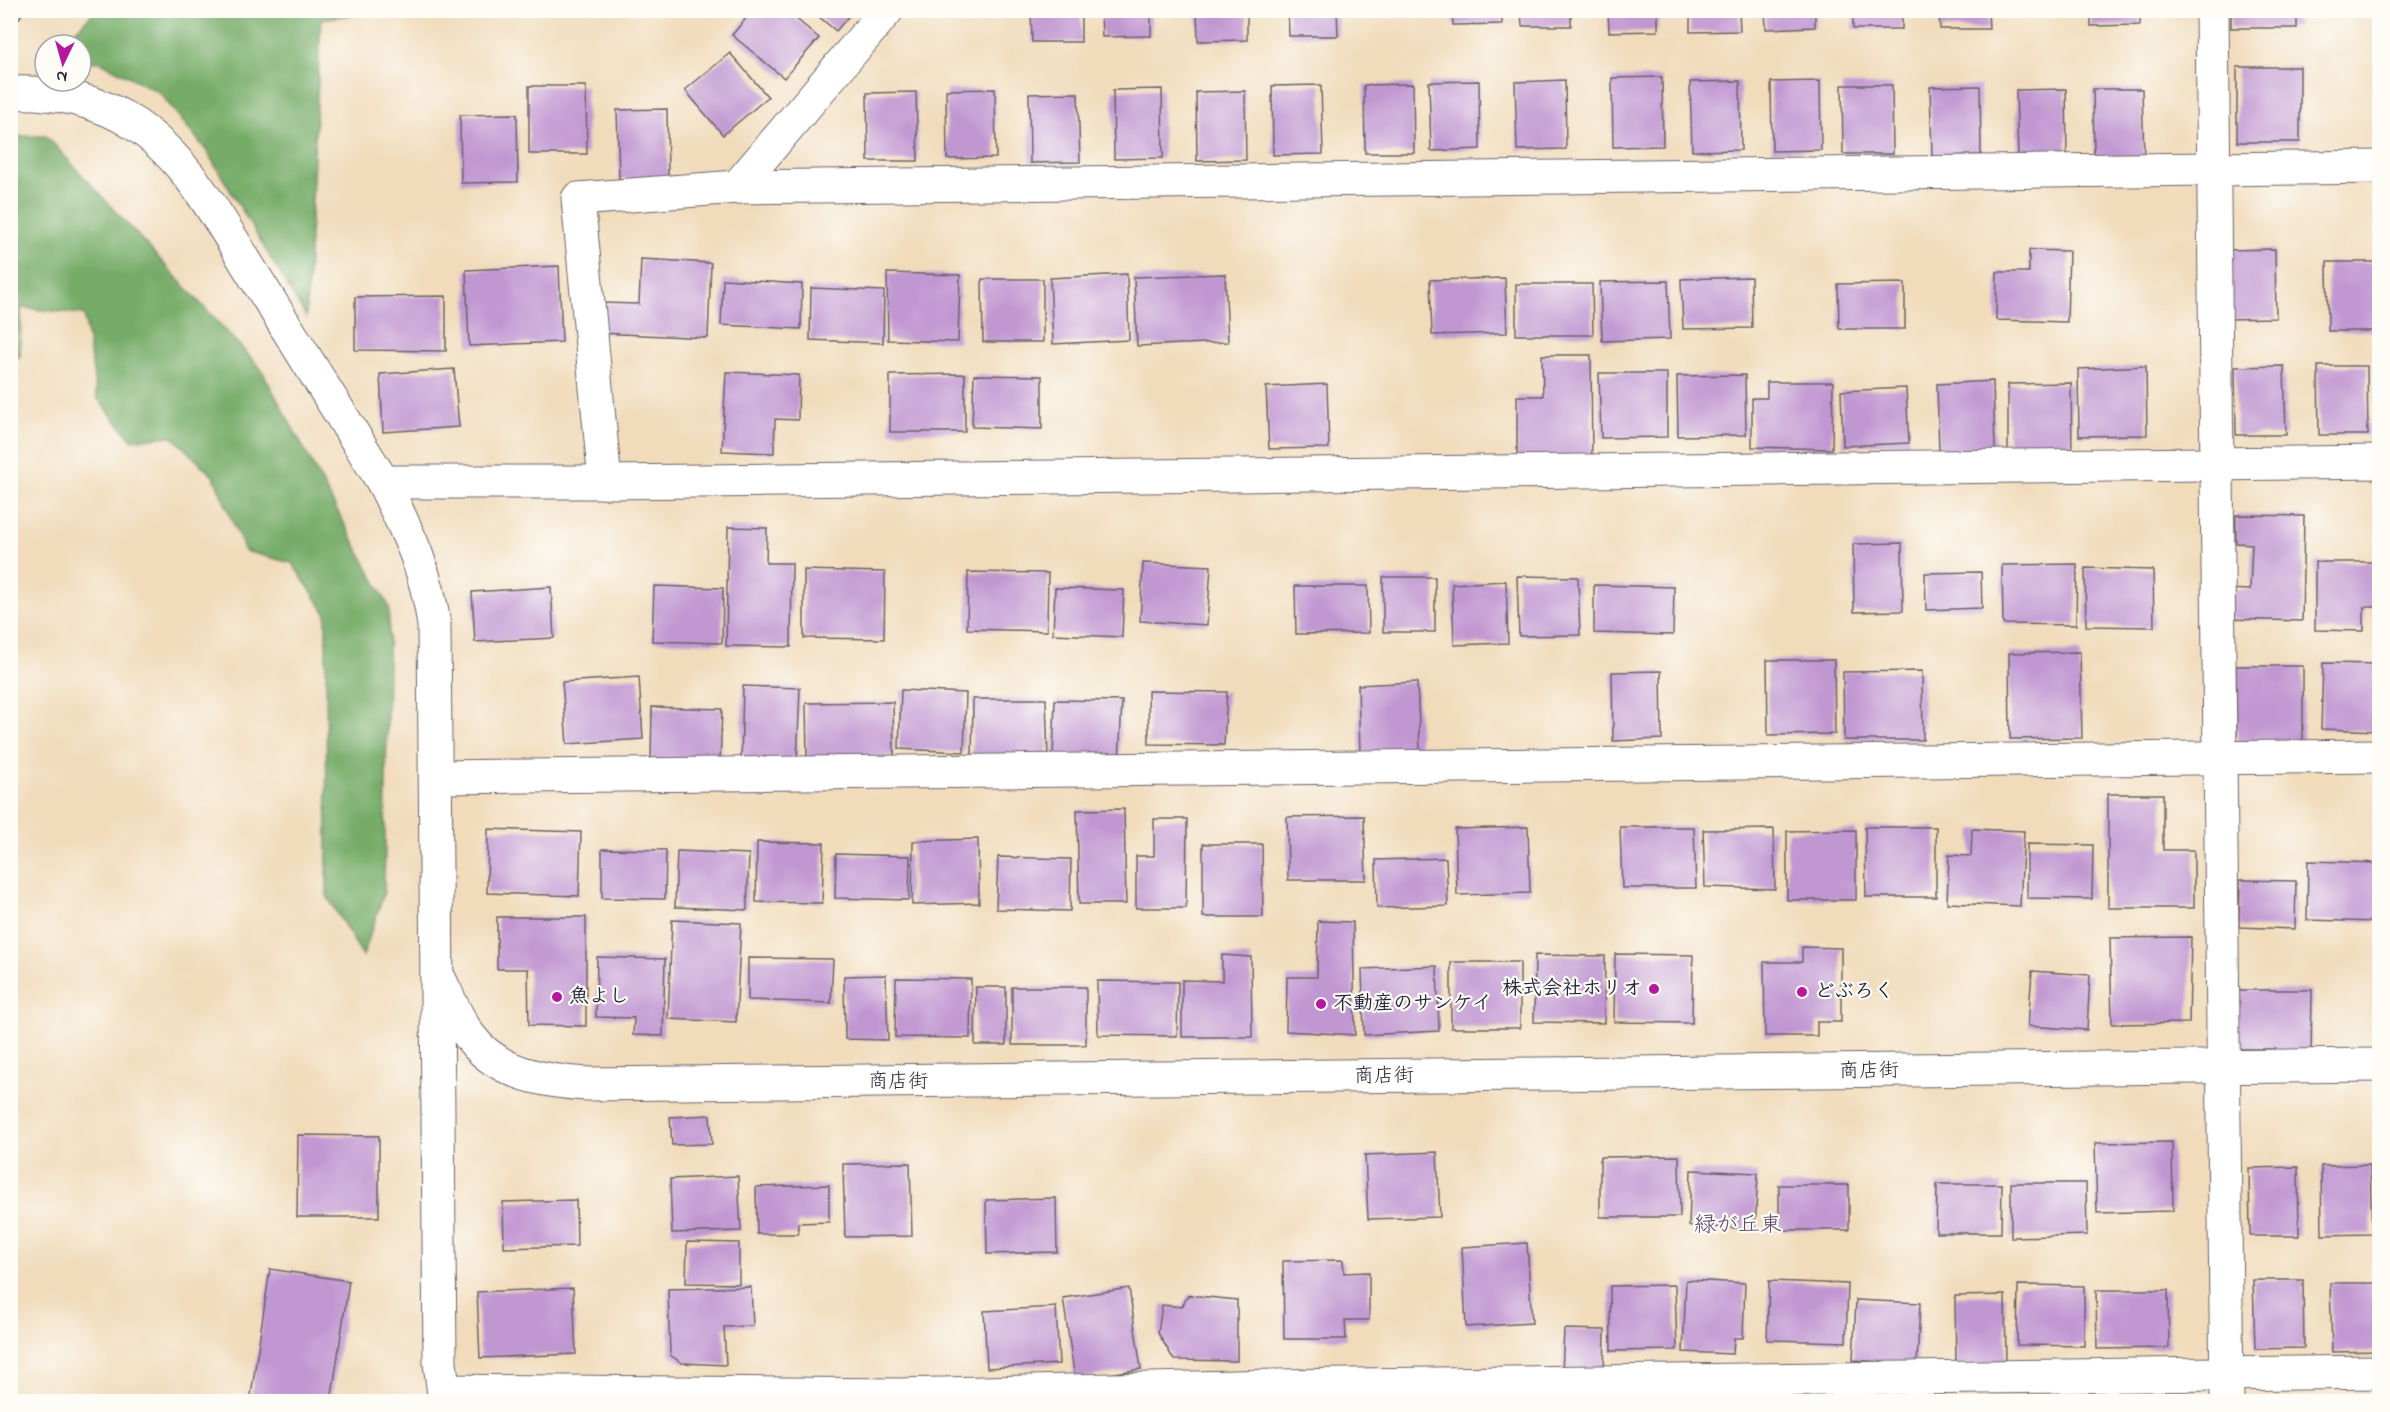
<svg xmlns="http://www.w3.org/2000/svg" width="2390" height="1412" viewBox="0 0 2390 1412" font-family="'Indie Flower','Klee One',sans-serif">
	<style>
		.forest { fill: #76ac68; stroke: #4c6752; stroke-width: 1.5 }
		.building { fill: #c197d2 }
		.lines { fill: none; stroke-linecap: round; stroke-linejoin: round }
		.minor-casing { stroke: #6a6368; stroke-width: 35 }
		.minor { stroke: #fff; stroke-width: 33 }
		.poi-dot { fill: #b5179e; stroke: #fdfcf7; stroke-width: 2 }
		.labels { text-anchor: middle; dominant-baseline: central; stroke-width: 4.5; stroke-linejoin: round; paint-order: stroke }
		.poi-label { font-size: 20px; font-weight: bold; fill: #22223b; stroke: #fdfcf7; text-anchor: start }
		.street-label { font-size: 20px; fill: #22223b; stroke: #fdfcf7 }
		.quarter-label { font-size: 22px; fill: #5a4b70; stroke: #fdfcf7 }
	</style>
	<rect width="100%" height="100%" fill="#fdfcf7"/>
	<filter id="ink" filterUnits="userSpaceOnUse"><feTurbulence type="fractalNoise" baseFrequency=".0167" numOctaves="2"/><feDisplacementMap in="SourceGraphic" scale="12" xChannelSelector="R" yChannelSelector="G"/><feConvolveMatrix kernelMatrix="1 2 1 2 8 2 1 2 1" color-interpolation-filters="sRGB"/></filter>
	<filter id="wash" filterUnits="userSpaceOnUse"><feTurbulence type="fractalNoise" baseFrequency=".008" numOctaves="4" result="noise"/><feDisplacementMap in="SourceGraphic" scale="24" xChannelSelector="R" yChannelSelector="G"/><feGaussianBlur stdDeviation="1.35" result="paint"/><feColorMatrix in="noise" values="0 0 0 0 0 0 0 0 0 0 0 0 0 0 0 0 0 1.4 0 .05"/><feComposite in="paint" operator="in"/></filter>
	<g filter="url(#wash)">
		<rect width="100%" height="100%" fill="#f1dbbb"/>
		<g class="forest">
			<polygon points="95,11 381,11 321,19 306,317 206,150 159,92 101,62 81,61 81,45 61,45"/>
			<polygon points="11,136 46,136 261,369 389,607 384,893 363,956 327,896 326,613 292,563 245,551 214,477 172,436 132,440 97,398 84,314 21,308 20,357 11,355"/>
		</g>
		<g id="blocks">
			<g class="building">
				<polygon points="10,10 25,10 10,31"/>
				<polygon points="753,10 786,10 819,38 784,78 732,35"/>
				<polygon points="811,10 854,10 836,31"/>
				<polygon points="1031,10 1081,10 1081,42 1032,42"/>
				<polygon points="1101,10 1151,10 1151,36 1102,37"/>
				<polygon points="1197,10 1247,10 1247,40 1198,41"/>
				<polygon points="1288,10 1337,10 1338,36 1289,36"/>
				<polygon points="1452,10 1502,10 1502,24 1453,25"/>
				<polygon points="1521,10 1571,10 1571,26 1522,26"/>
				<polygon points="1608,10 1658,10 1658,31 1609,32"/>
				<polygon points="1690,10 1739,10 1740,31 1690,32"/>
				<polygon points="1765,10 1815,10 1815,27 1766,29"/>
				<rect x="1853" y="10" width="49" height="19"/>
				<polygon points="1939,10 1988,10 1989,29 1940,29"/>
				<polygon points="2091,10 2140,10 2140,25 2091,26"/>
				<rect x="2231" y="10" width="66" height="18"/>
				<polygon points="730,53 768,97 723,135 685,90"/>
				<rect x="2237" y="67" width="63" height="75"/>
				<polygon points="1662,77 1663,146 1613,147 1612,78"/>
				<polygon points="1565,80 1566,149 1517,150 1515,82"/>
				<polygon points="1479,81 1480,149 1431,151 1429,82"/>
				<polygon points="1740,81 1741,150 1692,151 1690,82"/>
				<polygon points="1820,81 1821,150 1772,151 1771,82"/>
				<polygon points="1413,84 1414,153 1365,153 1364,85"/>
				<polygon points="1321,85 1323,154 1273,155 1272,86"/>
				<polygon points="1842,85 1892,85 1893,154 1843,154"/>
				<polygon points="529,86 586,86 587,154 529,154"/>
				<polygon points="1980,86 1981,155 1932,156 1930,87"/>
				<polygon points="995,89 996,158 947,159 946,90"/>
				<polygon points="1162,89 1163,158 1114,159 1113,90"/>
				<polygon points="2066,89 2067,158 2018,158 2016,90"/>
				<polygon points="2093,89 2142,89 2144,158 2094,158"/>
				<polygon points="1245,91 1246,160 1197,161 1196,92"/>
				<polygon points="916,92 918,161 868,161 867,93"/>
				<polygon points="1078,93 1080,162 1030,163 1029,94"/>
				<polygon points="667,109 668,177 619,179 617,110"/>
				<polygon points="517,114 518,182 461,183 460,115"/>
				<polygon points="2275,249 2276,318 2227,319 2226,250"/>
				<polygon points="2029,250 2069,251 2067,322 1996,320 1997,272 2029,272"/>
				<polygon points="641,259 711,263 708,338 599,333 600,303 639,304"/>
				<polygon points="2327,262 2376,262 2377,331 2328,331"/>
				<polygon points="559,266 562,342 469,346 466,270"/>
				<polygon points="887,273 960,275 958,342 888,340"/>
				<polygon points="1127,274 1129,340 1053,344 1050,278"/>
				<polygon points="1225,274 1228,342 1137,346 1134,277"/>
				<polygon points="1751,277 1752,328 1683,329 1681,279"/>
				<polygon points="1505,278 1507,333 1432,335 1430,280"/>
				<polygon points="723,279 802,284 801,329 721,325"/>
				<polygon points="982,279 1043,279 1043,342 983,342"/>
				<polygon points="1668,281 1670,339 1602,341 1600,282"/>
				<polygon points="1905,283 1905,329 1839,329 1838,284"/>
				<polygon points="1516,284 1592,284 1593,335 1516,335"/>
				<polygon points="811,288 884,291 883,343 810,340"/>
				<polygon points="446,296 446,351 355,350 355,297"/>
				<polygon points="1542,355 1591,355 1592,461 1517,461 1517,396 1543,396"/>
				<polygon points="2146,366 2147,435 2079,436 2078,369"/>
				<polygon points="2284,366 2286,435 2236,435 2235,367"/>
				<polygon points="2318,366 2367,366 2368,435 2319,435"/>
				<polygon points="454,369 459,427 383,432 380,374"/>
				<polygon points="726,372 799,375 798,420 775,419 774,453 722,451"/>
				<polygon points="1599,373 1667,373 1667,437 1601,438"/>
				<polygon points="965,374 965,432 890,432 890,375"/>
				<polygon points="974,375 1042,376 1042,429 972,427"/>
				<polygon points="1745,375 1746,435 1678,436 1677,376"/>
				<polygon points="1993,381 1995,450 1939,452 1937,384"/>
				<polygon points="1767,382 1833,382 1832,449 1752,447 1752,398 1767,398"/>
				<polygon points="2071,383 2072,457 2008,458 2008,384"/>
				<polygon points="1327,384 1329,448 1269,449 1266,387"/>
				<polygon points="1906,388 1909,443 1843,446 1841,391"/>
				<polygon points="2236,515 2304,516 2302,621 2225,619 2225,589 2250,590 2252,544 2236,543"/>
				<polygon points="728,527 767,528 766,563 792,563 791,647 726,646"/>
				<polygon points="1902,543 1903,611 1854,612 1853,544"/>
				<polygon points="2315,562 2380,562 2380,607 2364,607 2364,631 2315,630"/>
				<polygon points="1143,563 1211,566 1207,625 1140,621"/>
				<polygon points="2077,564 2076,625 2003,624 2002,565"/>
				<polygon points="2085,568 2153,570 2154,627 2086,626"/>
				<polygon points="804,570 885,572 884,639 804,638"/>
				<polygon points="968,572 1048,573 1047,631 967,629"/>
				<polygon points="1981,572 1982,608 1926,610 1925,573"/>
				<polygon points="1517,576 1578,577 1580,635 1519,636"/>
				<rect x="1383" y="577" width="52" height="55"/>
				<polygon points="1506,581 1508,643 1454,645 1452,584"/>
				<polygon points="1594,585 1674,587 1673,635 1594,633"/>
				<polygon points="654,586 723,588 722,643 652,641"/>
				<polygon points="1295,586 1368,586 1369,633 1296,634"/>
				<polygon points="551,587 554,638 475,642 472,592"/>
				<polygon points="1055,588 1124,590 1122,637 1053,634"/>
				<polygon points="2080,652 2082,738 2010,739 2009,653"/>
				<polygon points="1767,660 1834,660 1835,734 1768,735"/>
				<polygon points="2323,663 2380,664 2380,731 2321,729"/>
				<polygon points="2236,666 2303,666 2303,744 2237,744"/>
				<polygon points="1661,671 1662,739 1613,741 1612,672"/>
				<polygon points="1922,671 1923,740 1844,740 1843,672"/>
				<polygon points="639,677 643,739 567,744 562,682"/>
				<polygon points="1417,682 1420,750 1360,753 1358,685"/>
				<polygon points="743,686 800,688 797,763 741,762"/>
				<polygon points="901,690 966,693 964,752 899,749"/>
				<polygon points="1148,691 1227,692 1224,745 1149,744"/>
				<polygon points="973,699 1046,699 1048,759 972,759"/>
				<polygon points="1055,700 1122,701 1119,762 1053,758"/>
				<polygon points="893,702 894,756 807,758 806,703"/>
				<polygon points="652,707 722,709 720,764 651,762"/>
				<polygon points="2108,794 2163,794 2163,850 2194,850 2194,908 2108,908"/>
				<polygon points="1124,809 1126,904 1079,904 1077,810"/>
				<polygon points="1364,816 1366,880 1288,880 1287,817"/>
				<polygon points="1154,819 1187,819 1186,908 1136,908 1136,856 1154,856"/>
				<polygon points="1528,827 1530,893 1457,895 1455,829"/>
				<polygon points="1620,827 1694,827 1696,888 1622,888"/>
				<polygon points="1865,827 1936,827 1936,897 1866,897"/>
				<polygon points="488,829 581,832 579,896 487,893"/>
				<polygon points="1774,829 1775,889 1705,887 1703,830"/>
				<polygon points="1972,829 2024,831 2020,906 1947,903 1949,855 1971,856"/>
				<polygon points="1856,830 1856,900 1787,900 1787,831"/>
				<polygon points="978,839 979,903 912,905 913,841"/>
				<polygon points="757,842 824,843 822,903 756,902"/>
				<polygon points="1203,844 1262,844 1263,917 1203,917"/>
				<polygon points="2027,844 2093,845 2092,899 2027,898"/>
				<polygon points="602,849 666,850 665,899 602,898"/>
				<polygon points="677,851 749,854 747,910 675,907"/>
				<polygon points="836,854 910,856 909,900 835,898"/>
				<polygon points="998,857 1071,859 1070,911 996,909"/>
				<polygon points="1446,858 1448,906 1377,908 1376,860"/>
				<polygon points="2308,861 2380,863 2380,922 2307,920"/>
				<polygon points="2240,880 2296,881 2295,929 2239,927"/>
				<polygon points="497,917 586,917 586,1026 529,1025 528,969 497,969"/>
				<polygon points="672,920 741,923 736,1022 668,1019"/>
				<polygon points="1318,921 1353,922 1355,1035 1286,1031 1287,977 1317,977"/>
				<polygon points="2191,937 2189,1023 2112,1024 2110,938"/>
				<polygon points="1802,947 1841,948 1841,1022 1817,1022 1817,1036 1765,1036 1764,962 1802,962"/>
				<polygon points="1615,954 1693,955 1692,1023 1614,1022"/>
				<polygon points="1222,955 1251,957 1252,1037 1182,1037 1182,980 1222,981"/>
				<polygon points="1535,955 1605,956 1604,1023 1534,1022"/>
				<polygon points="597,957 665,959 663,1036 633,1035 634,1018 596,1017"/>
				<polygon points="748,958 833,959 831,1003 748,1000"/>
				<rect x="1451" y="962" width="69" height="66"/>
				<polygon points="1437,966 1439,1031 1364,1035 1362,969"/>
				<polygon points="2032,971 2090,975 2087,1030 2028,1026"/>
				<polygon points="886,975 888,1040 845,1039 844,976"/>
				<polygon points="896,978 971,979 970,1038 895,1037"/>
				<polygon points="1097,981 1178,982 1177,1036 1098,1035"/>
				<polygon points="976,987 1006,987 1006,1045 975,1045"/>
				<rect x="1012" y="987" width="74" height="58"/>
				<polygon points="2232,990 2312,990 2311,1062 2274,1062 2275,1049 2232,1049"/>
				<polygon points="710,1115 712,1144 672,1145 670,1117"/>
				<polygon points="298,1135 379,1136 379,1217 297,1217"/>
				<polygon points="2172,1142 2173,1211 2097,1213 2095,1143"/>
				<polygon points="1437,1152 1440,1217 1368,1219 1365,1155"/>
				<polygon points="1679,1156 1680,1217 1600,1217 1600,1157"/>
				<polygon points="910,1163 912,1236 845,1237 843,1164"/>
				<polygon points="2370,1165 2372,1234 2322,1235 2321,1166"/>
				<polygon points="2298,1167 2299,1236 2250,1236 2249,1168"/>
				<polygon points="1691,1170 1758,1173 1755,1229 1689,1226"/>
				<polygon points="738,1176 741,1231 672,1233 670,1179"/>
				<polygon points="2011,1183 2086,1183 2087,1235 2011,1237"/>
				<polygon points="1937,1184 2002,1184 2001,1233 1936,1233"/>
				<polygon points="829,1185 829,1222 798,1223 798,1234 757,1234 756,1187"/>
				<rect x="1779" y="1185" width="70" height="45"/>
				<polygon points="1056,1198 1057,1252 987,1254 986,1200"/>
				<polygon points="576,1200 577,1246 504,1248 503,1202"/>
				<polygon points="687,1242 739,1243 739,1284 686,1283"/>
				<polygon points="1527,1243 1532,1323 1466,1327 1462,1247"/>
				<polygon points="1343,1260 1344,1273 1369,1272 1369,1320 1345,1320 1346,1339 1284,1339 1283,1261"/>
				<polygon points="270,1269 349,1281 331,1402 250,1402"/>
				<polygon points="1686,1280 1745,1283 1743,1338 1734,1338 1733,1354 1683,1352"/>
				<polygon points="2253,1280 2303,1280 2304,1348 2255,1349"/>
				<polygon points="1769,1281 1848,1284 1846,1342 1767,1340"/>
				<polygon points="2330,1283 2380,1283 2380,1351 2332,1352"/>
				<polygon points="1675,1285 1677,1350 1611,1351 1610,1286"/>
				<polygon points="2018,1285 2084,1286 2084,1346 2017,1345"/>
				<polygon points="751,1287 753,1326 724,1327 726,1365 682,1363 670,1355 668,1289"/>
				<polygon points="573,1288 576,1354 480,1358 477,1292"/>
				<polygon points="1129,1288 1141,1369 1075,1379 1063,1298"/>
				<polygon points="2096,1290 2168,1290 2169,1348 2097,1349"/>
				<polygon points="1188,1295 1237,1300 1237,1361 1174,1360 1158,1333 1162,1305 1182,1307"/>
				<polygon points="2005,1295 2006,1364 1956,1365 1955,1296"/>
				<polygon points="1856,1300 1920,1303 1917,1364 1853,1360"/>
				<polygon points="1056,1307 1059,1364 987,1368 984,1311"/>
				<polygon points="1564,1329 1605,1330 1604,1374 1562,1372"/>
			</g>
		</g>
	</g>
	<g filter="url(#ink)">
		<use href="#blocks" fill-opacity="0" stroke="#6a6368" stroke-width="1.5"/>
		<g class="lines">
			<defs>
				<g id="minor">
					<polyline points="2212,10 2227,1402"/>
					<path d="M10 93C53 91 100 100 136 125 192 163 224 229 260 285 301 351 342 416 383 482"/>
					<polyline points="737,187 887,10"/>
					<polyline points="605,482 2380,462"/>
					<polyline points="436,777 2380,756"/>
					<path d="M440 980C449 999 458 1021 471 1038 498 1074 547 1082 589 1084L2380 1065"/>
					<polyline points="444,1391 900,1395 1275,1386 2380,1372"/>
					<path d="M445 1402 440 1363 434 625C426 567 408 533 383 482H605L578 199 737 187 2380 167"/>
				</g>
			</defs>
			<use href="#minor" class="minor-casing"/>
			<use href="#minor" class="minor"/>
		</g>
	</g>
	<g class="poi-dot">
		<circle cx="1654" cy="989" r="6"/>
		<circle cx="1802" cy="992" r="6"/>
		<circle cx="557" cy="997" r="6"/>
		<circle cx="1321" cy="1004" r="6"/>
	</g>
	<g class="labels">
		<g class="poi-label">
			<text x="1642" y="989" text-anchor="end">株式会社ホリオ</text>
			<text x="1814" y="992">どぶろく</text>
			<text x="569" y="997">魚よし</text>
			<text x="1333" y="1004">不動産のサンケイ</text>
		</g>
		<g class="street-label">
			<text transform="translate(1869 1072) rotate(-1)">商店街</text>
			<text transform="translate(1384 1077) rotate(-1)">商店街</text>
			<text x="898" y="1082">商店街</text>
		</g>
		<g class="quarter-label">
			<text x="1738" y="1226">緑が丘東</text>
		</g>
	</g>
	<rect width="2390" height="1412" fill="none" stroke="#fdfcf7" stroke-width="36"/>
	<g transform="translate(63 63) rotate(185)"><circle r="28" fill="#fdfcf7" stroke="#a5a5ac" stroke-width="1.5"/>
	<path d="M0-4.5L10 22L0 15L-10 22Z" fill="#b5179e"/>
	<text y="-9" font-size="16" font-weight="bold" text-anchor="middle" fill="#22223b">N</text>
	</g>
</svg>
